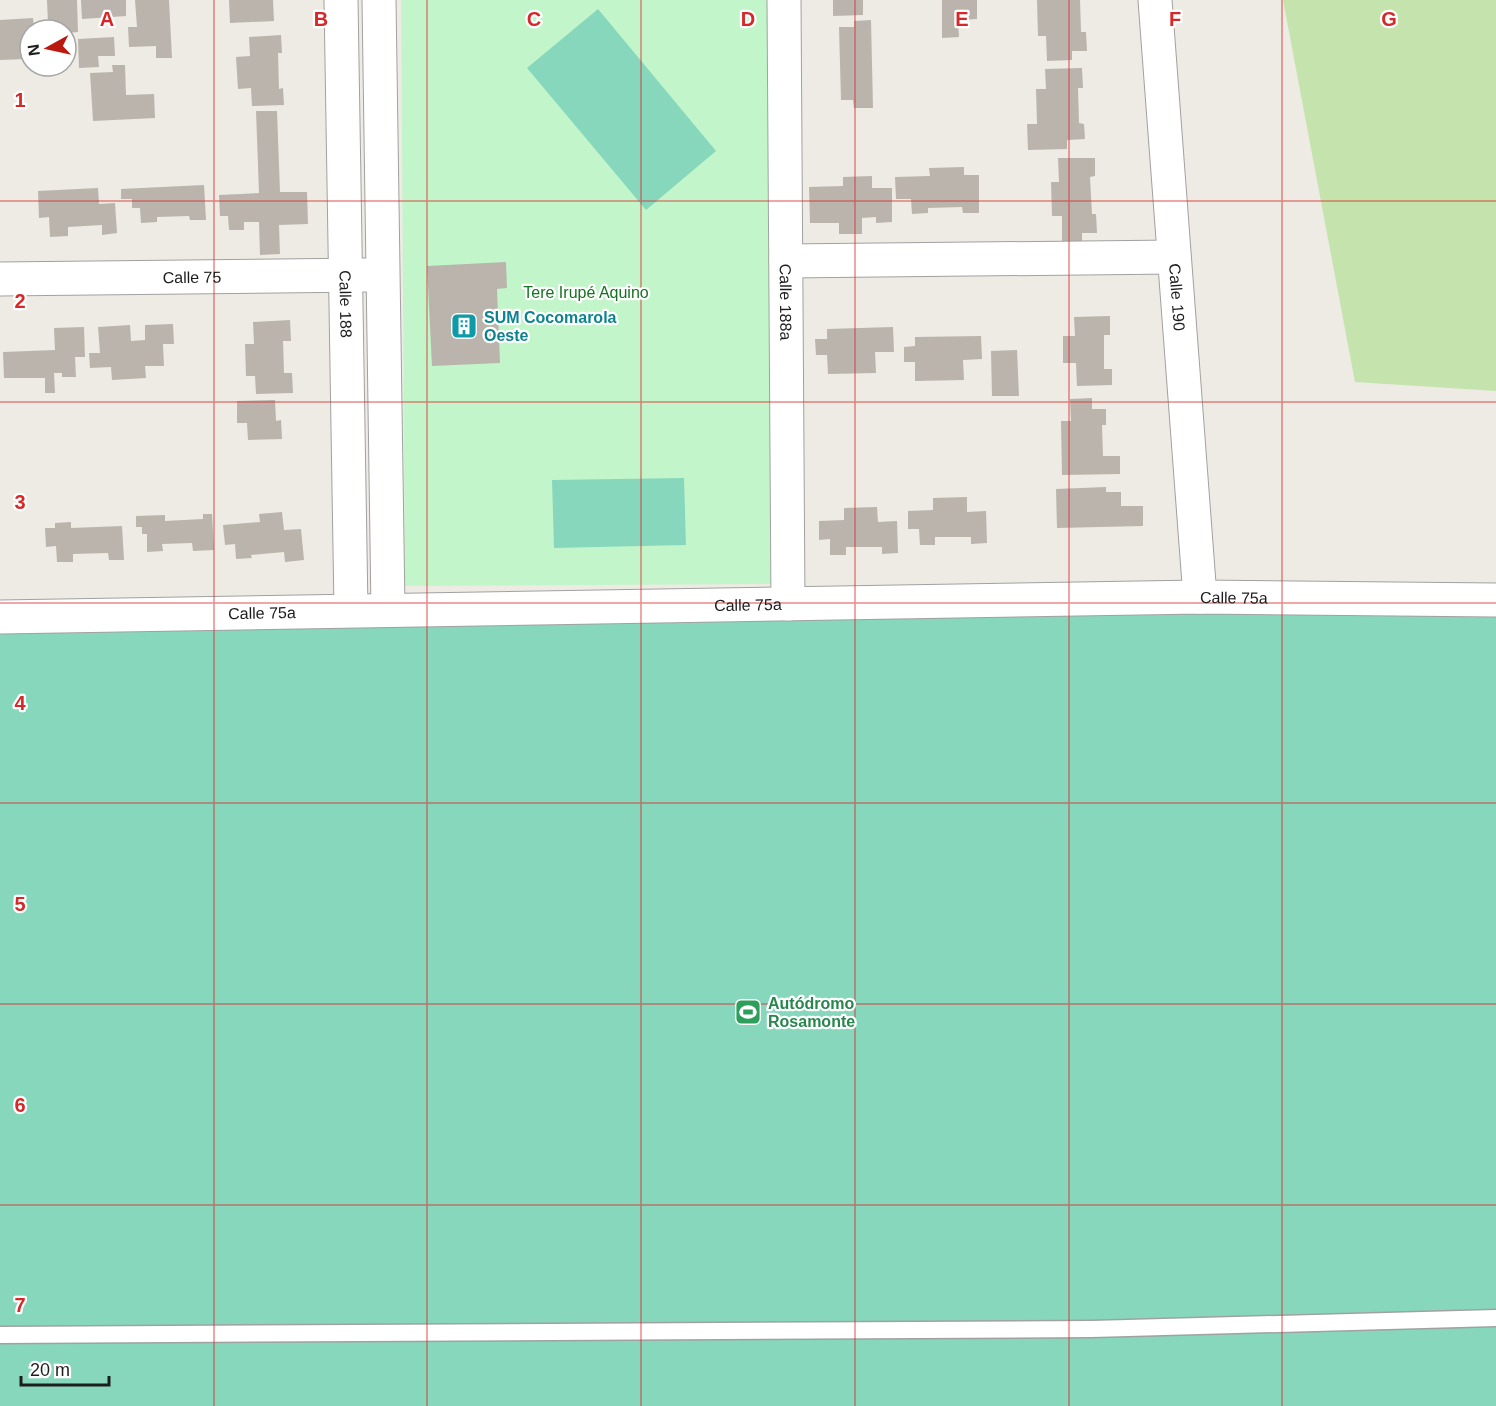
<svg xmlns="http://www.w3.org/2000/svg" width="1496" height="1406" viewBox="0 0 1496 1406" font-family="Helvetica,sans-serif">
	<style>
		.grass { fill: #c5e4ad }
		.park { fill: #c3f5ca }
		.pitch { fill: #87d7bd }
		.building { fill: #bab4ad }
		.lines { fill: none; stroke-linecap: round; stroke-linejoin: round }
		.service-casing { stroke: #a1a1a1; stroke-width: 19 }
		.minor-casing { stroke: #a1a1a1; stroke-width: 35 }
		.service { stroke: #fff; stroke-width: 16 }
		.minor { stroke: #fff; stroke-width: 33 }
		.grid { fill: none; stroke: #d62828; stroke-width: 1.5; stroke-opacity: 0.55 }
		.labels { text-anchor: middle; dominant-baseline: central; stroke-width: 4.5; stroke-linejoin: round; paint-order: stroke }
		.street-label { font-size: 16px; fill: #1d1d1d; stroke: #fff }
		.park-label { font-size: 16px; fill: #147221; stroke: #fff }
		.culture-label { font-size: 16px; font-weight: bold; fill: #0d838f; stroke: #fff; text-anchor: start }
		.leisure-label { font-size: 16px; font-weight: bold; fill: #27864d; stroke: #fff; text-anchor: start }
		.grid-label { font-size: 20px; text-anchor: middle; font-weight: bold; fill: #d62828; stroke: #fff; stroke-width: 4.5; stroke-linejoin: round; paint-order: stroke }
	</style>
	<rect width="100%" height="100%" fill="#edebe3"/>
	<polygon class="grass" points="1283,0 1496,0 1496,391 1355,382"/>
	<polygon class="park" points="401,0 767,0 771,584 405,586"/>
	<g class="pitch">
		<polygon points="598,9 716,151 646,210 527,68"/>
		<polygon points="684,478 686,545 554,548 552,480"/>
		<polygon points="1496,597 1496,1406 0,1406 0,617"/>
	</g>
	<g class="building">
		<polygon points="47,0 77,0 78,32 66,33 66,30 40,30 39,23 48,23"/>
		<polygon points="81,0 126,0 126,16 82,19"/>
		<polygon points="135,0 169,0 172,58 156,58 156,46 129,47 128,27 137,27"/>
		<polygon points="229,0 273,0 274,21 230,23"/>
		<polygon points="833,0 863,0 863,15 833,16"/>
		<polygon points="942,0 977,0 977,19 958,20 959,37 942,38"/>
		<polygon points="1037,0 1080,0 1081,32 1086,32 1087,51 1072,51 1072,60 1047,61 1046,36 1038,36"/>
		<polygon points="33,18 34,30 30,30 30,44 25,45 26,59 0,60 0,20"/>
		<polygon points="871,20 873,108 854,108 853,100 841,100 839,27 854,27 854,21"/>
		<polygon points="281,35 282,53 278,53 279,89 283,88 284,105 252,106 251,88 238,89 236,57 250,56 249,37"/>
		<polygon points="114,37 115,56 98,56 99,67 79,68 78,39"/>
		<polygon points="112,65 125,65 126,95 154,94 155,118 93,121 90,73 113,72"/>
		<polygon points="1082,68 1083,88 1078,88 1079,123 1084,124 1085,139 1067,140 1067,149 1028,150 1027,124 1037,124 1036,89 1046,89 1045,69"/>
		<polygon points="256,111 277,111 280,192 307,192 308,224 279,225 280,254 260,255 259,222 244,222 244,230 229,230 228,216 220,216 219,195 259,193"/>
		<polygon points="1058,158 1095,158 1095,176 1090,177 1092,214 1096,214 1097,233 1082,233 1082,244 1062,245 1062,216 1052,216 1051,182 1059,182"/>
		<polygon points="964,167 964,175 979,175 979,213 963,213 962,207 928,208 928,213 912,214 911,199 896,199 895,177 930,176 929,168"/>
		<polygon points="872,176 872,188 892,188 892,222 876,223 876,217 862,218 862,234 839,234 839,223 810,223 809,187 843,186 843,177"/>
		<polygon points="204,185 206,220 190,220 189,216 157,217 157,222 141,223 140,208 132,208 132,199 121,199 121,189"/>
		<polygon points="98,188 99,204 115,203 117,233 102,235 102,225 68,227 68,236 50,237 49,217 39,218 38,191"/>
		<polygon points="506,262 507,288 497,289 500,363 432,366 427,266"/>
		<polygon points="1110,316 1110,335 1104,335 1104,369 1112,369 1112,385 1077,386 1076,363 1063,363 1063,336 1075,336 1074,317"/>
		<polygon points="290,320 291,341 283,341 284,373 292,373 293,393 256,394 255,376 246,376 245,344 254,344 253,322"/>
		<polygon points="173,324 174,344 163,344 164,366 145,366 146,378 112,380 111,367 90,368 89,353 100,353 98,327 130,325 131,341 145,340 145,325"/>
		<polygon points="84,327 85,357 75,357 76,377 62,377 62,373 54,373 55,393 45,393 45,378 4,378 3,352 55,350 54,328"/>
		<polygon points="893,327 894,352 875,352 876,373 828,374 827,355 816,355 815,339 827,339 827,329"/>
		<polygon points="981,336 982,359 963,360 964,380 915,381 915,362 904,362 904,347 915,346 915,337"/>
		<polygon points="1017,350 1019,396 992,396 991,351"/>
		<polygon points="1092,398 1092,409 1106,409 1106,425 1102,425 1103,456 1120,456 1120,474 1062,475 1061,421 1071,421 1070,399"/>
		<polygon points="275,400 276,421 281,420 282,439 248,440 247,423 237,423 237,401"/>
		<polygon points="1106,487 1106,492 1121,492 1121,506 1143,506 1143,526 1057,528 1056,489"/>
		<polygon points="967,497 967,512 986,511 987,543 971,544 971,537 935,537 935,545 920,545 919,529 908,529 908,511 933,510 933,498"/>
		<polygon points="877,507 878,522 897,521 898,553 882,554 882,547 846,547 846,555 830,555 830,539 819,540 819,521 844,520 844,508"/>
		<polygon points="282,512 284,530 301,529 304,560 285,562 284,552 251,555 252,558 236,559 235,544 225,545 223,525 260,522 259,514"/>
		<polygon points="203,514 212,514 214,550 193,551 192,543 162,544 163,551 147,552 147,534 142,534 142,527 136,527 136,516 165,515 165,521 203,519"/>
		<polygon points="71,522 71,528 122,526 124,560 109,560 108,553 73,554 73,562 57,562 56,546 46,547 45,528 55,528 55,523"/>
	</g>
	<g class="lines">
		<defs>
			<polyline id="service" points="0,1335 1092,1329 1496,1318"/>
			<g id="minor">
				<path id="s1" d="M341 0 351 610"/>
				<polyline points="379,0 388,609"/>
				<path id="s2" d="M784 0 788 604"/>
				<path id="s3" d="M1155 0 1200 597"/>
				<polyline points="786,261 1174,257"/>
				<path id="s4" d="M0 279 367 275"/>
				<path id="s5" d="M0 617 1200 597 1496 600"/>
			</g>
		</defs>
		<use href="#service" class="service-casing"/>
		<use href="#minor" class="minor-casing"/>
		<use href="#service" class="service"/>
		<use href="#minor" class="minor"/>
	</g>
	<path class="grid" d="M214 0V1406M427 0V1406M641 0V1406M855 0V1406M1069 0V1406M1282 0V1406M0 201H1496M0 402H1496M0 603H1496M0 803H1496M0 1004H1496M0 1205H1496"/>
	<defs>
		<symbol id="building-square" viewBox="-11 -11 22 22"><rect x="-9" y="-9" width="18" height="18" rx="4" fill="#0f9aa8" stroke="#fff"/><path d="M-4-6H4V6H1V3H-1V6H-4ZM-2.5-4.3h1.7v1.8h-1.7ZM.8-4.3h1.7v1.8H.8ZM-2.5-1h1.7V.8h-1.7ZM.8-1h1.7V.8H.8Z" fill="#fff"/></symbol>
		<symbol id="stadium-square" viewBox="-11 -11 22 22"><rect x="-9" y="-9" width="18" height="18" rx="4" fill="#2e9e5b" stroke="#fff"/><path d="M0-5a6.5 5 0 1 0 0 10a6.5 5 0 1 0 0-10ZM-3.5-1.8h7v3.6h-7Z" fill="#fff"/></symbol>
	</defs>
	<g fill-rule="evenodd">
		<use href="#building-square" x="449" y="311" width="30" height="30"/>
		<use href="#stadium-square" x="733" y="997" width="30" height="30"/>
	</g>
	<g class="labels">
		<g class="street-label">
			<text stroke="none"><textPath href="#s4" startOffset="192">Calle 75</textPath></text>
			<text stroke="none"><textPath href="#s3" startOffset="298">Calle 190</textPath></text>
			<text stroke="none"><textPath href="#s2" startOffset="302">Calle 188a</textPath></text>
			<text stroke="none"><textPath href="#s1" startOffset="304">Calle 188</textPath></text>
			<text stroke="none"><textPath href="#s5" startOffset="1234">Calle 75a</textPath></text>
			<text stroke="none"><textPath href="#s5" startOffset="748">Calle 75a</textPath></text>
			<text stroke="none"><textPath href="#s5" startOffset="262">Calle 75a</textPath></text>
		</g>
		<g class="park-label">
			<text x="586" y="292">Tere Irupé Aquino</text>
		</g>
		<g class="culture-label">
			<text x="484" y="317">SUM Cocomarola<tspan x="484" dy="18">Oeste</tspan></text>
		</g>
		<g class="leisure-label">
			<text x="768" y="1003">Autódromo<tspan x="768" dy="18">Rosamonte</tspan></text>
		</g>
	</g>
	<g class="grid-label">
		<text x="107" y="26">A</text>
		<text x="321" y="26">B</text>
		<text x="534" y="26">C</text>
		<text x="748" y="26">D</text>
		<text x="962" y="26">E</text>
		<text x="1175" y="26">F</text>
		<text x="1389" y="26">G</text>
		<text x="20" y="107">1</text>
		<text x="20" y="308">2</text>
		<text x="20" y="509">3</text>
		<text x="20" y="710">4</text>
		<text x="20" y="911">5</text>
		<text x="20" y="1112">6</text>
		<text x="20" y="1312">7</text>
	</g>
	<g transform="translate(48 48) rotate(262)"><circle r="28" fill="#ffffff" stroke="#a5a5a5" stroke-width="1.5"/>
	<path d="M0-4.5L10 22L0 15L-10 22Z" fill="#ba190f"/>
	<text y="-9" font-size="16" font-weight="bold" text-anchor="middle" fill="#1d1d1d">N</text>
	</g>
	<path d="M21 1376v9h88v-9" fill="none" stroke="#1d1d1d" stroke-width="3"/>
	<text x="30" y="1376" font-size="18" fill="#1d1d1d" stroke="#ffffff" stroke-width="4.5" paint-order="stroke">20 m</text>
</svg>
